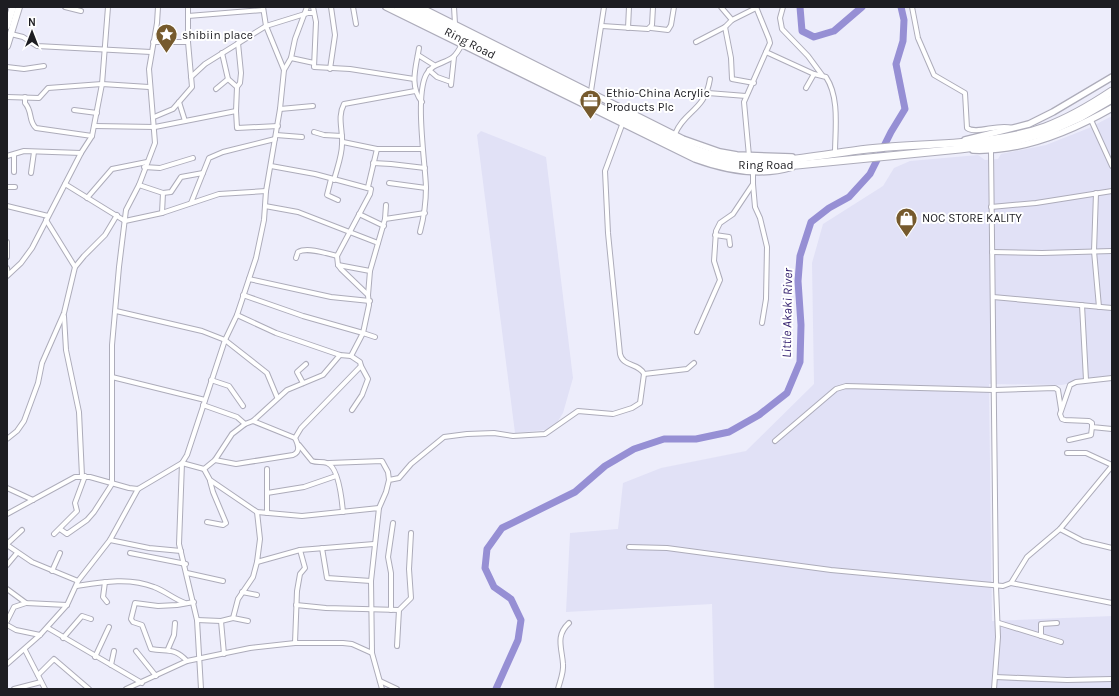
<svg xmlns="http://www.w3.org/2000/svg" width="1119" height="696" viewBox="0 0 1119 696" font-family="Karla,sans-serif">
	<style>
		.built { fill: #e1e1f6 }
		.lines { fill: none; stroke-linecap: round; stroke-linejoin: round }
		.river { stroke: #968fd4; stroke-width: 7 }
		.street-casing { stroke: #adacba; stroke-width: 6 }
		.secondary-casing { stroke: #adacba; stroke-width: 8 }
		.primary-casing { stroke: #adacba; stroke-width: 8 }
		.highway-casing { stroke: #adacba; stroke-width: 9 }
		.street { stroke: #fff; stroke-width: 4 }
		.secondary { stroke: #fff; stroke-width: 5.5 }
		.primary { stroke: #fff; stroke-width: 6 }
		.highway { stroke: #fff; stroke-width: 7 }
		.labels { text-anchor: middle; dominant-baseline: central; stroke-width: 4; stroke-linejoin: round; paint-order: stroke }
		.poi-label { font-size: 12px; fill: #1d1d22; stroke: #fff; text-anchor: start }
		.street-label { font-size: 12px; fill: #1d1d22; stroke: #fff }
		.water-label { font-size: 13px; font-style: italic; fill: #311d6d; stroke: #fff }
	</style>
	<rect width="100%" height="100%" fill="#ededfb"/>
	<g class="built">
		<polygon points="1112,116 1112,376 1092,378 1062,385 989,384 992,621 1112,616 1112,689 714,689 712,604 566,612 570,533 618,529 623,483 661,468 746,451 814,384 812,263 823,224 883,186 894,168 910,161 978,155 985,160 998,159 1001,154 1046,145 1089,128"/>
		<polygon points="481,131 546,157 573,378 563,413 553,429 515,433 477,135"/>
	</g>
	<g class="lines">
		<g class="river">
			<polyline points="800,7 802,31 814,37 834,31 862,7"/>
			<polyline points="496,689 518,640 521,620 511,599 494,587 485,568 487,549 502,528 575,492 605,466 634,449 664,439 696,439 729,432 759,415 787,393 800,362 801,325 798,281 800,256 811,222 829,208 849,197 870,174 891,132 905,109 896,64 903,41 904,20 901,7"/>
		</g>
		<defs>
			<g id="street">
				<polyline points="65,7 81,11"/>
				<polyline points="313,7 316,22 314,67 350,69 414,79"/>
				<polyline points="353,7 356,24"/>
				<polyline points="454,7 455,24"/>
				<path d="M756 7 769 39 770 43 766 52 814 74 826 77C840 98 835 130 835 154"/>
				<polyline points="783,7 780,18 782,29 808,56 822,75"/>
				<path d="M912 7 918 38 934 75 965 93 967 128C977 135 998 123 1012 128"/>
				<polyline points="188,16 263,10"/>
				<polyline points="732,20 756,8"/>
				<polyline points="602,26 648,29 652,25 653,7"/>
				<polyline points="725,27 731,58 732,79 754,83"/>
				<polyline points="628,28 629,7"/>
				<polyline points="651,28 668,30 671,25 674,7"/>
				<polyline points="11,34 23,37 37,46 151,52"/>
				<polyline points="153,42 188,42"/>
				<polyline points="696,42 725,27 732,20 721,7"/>
				<path d="M419 48C416 67 409 86 422 102"/>
				<polyline points="222,53 228,79 237,87"/>
				<polyline points="418,55 434,65"/>
				<polyline points="291,58 314,63"/>
				<polyline points="7,67 24,69 44,66"/>
				<polyline points="330,69 335,35 331,7"/>
				<polyline points="284,70 291,58 295,39 307,7"/>
				<polyline points="429,70 437,77 451,82"/>
				<polyline points="191,77 205,64 266,26 308,13 314,13"/>
				<polyline points="451,85 454,57"/>
				<polyline points="806,88 814,74"/>
				<polyline points="216,89 228,79"/>
				<polyline points="591,91 604,7"/>
				<polyline points="708,93 746,96"/>
				<polyline points="7,97 39,98 48,88 102,84 149,87"/>
				<path d="M25 97V103C33 112 28 121 36 128L92 136"/>
				<polyline points="179,102 185,121"/>
				<polyline points="280,109 313,106"/>
				<polyline points="74,110 97,113"/>
				<polyline points="236,111 237,87 240,83 241,73 238,43"/>
				<polyline points="154,117 173,109 192,87 188,42 188,7"/>
				<polyline points="1091,120 1112,166"/>
				<polyline points="95,126 155,127 236,111 237,128 278,126"/>
				<polyline points="314,132 324,135 342,136"/>
				<path d="M675 134C685 110 705 111 710 79"/>
				<polyline points="276,135 302,137"/>
				<polyline points="343,142 377,149 422,149"/>
				<polyline points="991,151 996,586 998,637 994,689"/>
				<polyline points="7,156 24,151 81,153"/>
				<polyline points="749,156 744,102 766,52"/>
				<polyline points="373,163 391,164 425,168"/>
				<polyline points="271,166 315,174 371,189 370,194 337,256 338,265 341,269 368,295 369,305 363,333 375,337"/>
				<polyline points="144,167 160,168 193,158"/>
				<polyline points="14,172 14,155"/>
				<polyline points="31,173 34,152"/>
				<polyline points="331,179 327,195 338,200"/>
				<path d="M334 180C337 168 342 156 342 144 343 130 337 117 344 104L415 91"/>
				<polyline points="389,183 426,188"/>
				<polyline points="65,184 125,221 162,213 219,194 266,191"/>
				<polyline points="753,184 755,207 760,218 767,247 766,299 762,323"/>
				<polyline points="139,185 163,193 162,213"/>
				<polyline points="7,187 15,187"/>
				<polyline points="368,187 377,149"/>
				<polyline points="163,193 171,192 181,177 203,173"/>
				<polyline points="1096,193 1094,251 1099,307"/>
				<polyline points="87,198 112,169 147,162"/>
				<polyline points="191,203 209,158 223,152 275,139"/>
				<polyline points="7,206 48,216"/>
				<polyline points="265,206 298,212 378,243"/>
				<polyline points="991,207 1036,203 1112,191"/>
				<polyline points="359,214 384,226"/>
				<polyline points="385,219 386,205"/>
				<polyline points="46,220 75,267"/>
				<path d="M420 232C424 217 426 203 426 187 425 161 415 97 426 75 432 63 444 64 453 57 457 54 460 48 462 44"/>
				<polyline points="715,235 729,237 730,245"/>
				<polyline points="7,242 7,257"/>
				<polyline points="992,252 1042,253 1112,251"/>
				<path d="M296 258 298 252C307 247 326 253 337 256"/>
				<polyline points="338,265 370,271"/>
				<polyline points="7,268 8,274"/>
				<polyline points="7,276 21,263 32,248 81,153 92,136 102,84 108,7"/>
				<polyline points="249,279 331,297 370,301"/>
				<polyline points="243,295 303,316 363,333 351,356"/>
				<polyline points="368,295 370,271 385,219 425,213"/>
				<polyline points="993,297 1112,308"/>
				<polyline points="1082,305 1086,380"/>
				<polyline points="116,311 202,331 225,340 267,373 277,397"/>
				<polyline points="237,315 276,333 340,355 351,356 360,362 361,366"/>
				<polyline points="64,316 66,350 79,412 82,476"/>
				<polyline points="697,332 720,280 714,261 716,231 720,223 733,214 753,184 753,172"/>
				<polyline points="644,374 687,369 694,363"/>
				<polyline points="112,377 205,400"/>
				<polyline points="1112,378 1076,382 1070,385 1060,414 1062,419 1065,420 1089,421 1092,423 1092,427 1112,429"/>
				<polyline points="211,380 229,386 243,406"/>
				<polyline points="303,383 297,372 306,364"/>
				<polyline points="203,405 237,417 245,424"/>
				<polyline points="253,421 287,390 323,375 340,355"/>
				<polyline points="7,439 17,431 24,421 38,383 42,363 64,313 75,267 84,256 105,235 117,215"/>
				<polyline points="1069,440 1091,435 1092,427"/>
				<polyline points="775,441 836,389 846,386 994,390 1055,388 1058,390 1061,409"/>
				<path d="M299 445 312 461C317 463 322 461 327 463 339 467 342 501 343 512"/>
				<polyline points="1067,453 1086,453 1112,465"/>
				<path d="M215 460 236 464 293 455C301 452 298 444 295 438"/>
				<polyline points="329,463 382,461 388,472 389,480"/>
				<polyline points="7,488 33,500"/>
				<polyline points="267,493 304,487 336,476"/>
				<path d="M379 508 386 492 389 480 399 478 411 464 444 437 467 434 494 433 513 436 545 434 578 411 613 414 632 408 640 403 644 374C639 363 623 367 620 354L608 233 605 171 622 125"/>
				<polyline points="257,512 260,539 257,562 300,550 374,544"/>
				<polyline points="267,513 267,469"/>
				<polyline points="7,514 75,477 90,477 129,488 138,489 182,463 204,469 215,460 232,434 245,424 253,421 295,438 301,428 361,366 368,379 362,395 352,410"/>
				<polyline points="207,522 223,525 226,523 213,492 210,481"/>
				<polyline points="60,529 67,534 87,520 94,512 112,484 112,345 119,267 126,210 139,185 155,143 149,69 157,23 158,7"/>
				<polyline points="1060,529 1083,541 1112,548"/>
				<polyline points="54,534 77,511 75,503 85,476"/>
				<polyline points="110,540 149,548 181,551"/>
				<polyline points="7,544 22,530"/>
				<polyline points="7,545 32,562 78,581"/>
				<polyline points="629,547 667,548 831,570 1003,586 1011,583 1027,557 1060,529 1112,466"/>
				<polyline points="322,548 327,578 371,581"/>
				<polyline points="130,553 186,564"/>
				<polyline points="7,565 17,553"/>
				<polyline points="52,571 60,553"/>
				<polyline points="187,573 223,581"/>
				<polyline points="105,582 103,597 107,602"/>
				<polyline points="1011,583 1112,603"/>
				<path d="M77 586C102 582 130 577 154 587 165 591 174 599 185 603"/>
				<polyline points="7,589 26,603 67,605"/>
				<polyline points="242,592 257,595"/>
				<polyline points="296,605 326,608 399,610 397,646"/>
				<polyline points="391,610 391,573 388,557 393,523"/>
				<polyline points="399,610 411,598 409,569 411,533"/>
				<polyline points="233,618 248,621"/>
				<polyline points="197,620 221,621 233,618 238,599 253,577 257,562"/>
				<polyline points="7,621 14,607 26,603"/>
				<polyline points="221,621 224,654"/>
				<polyline points="999,623 1061,642"/>
				<polyline points="7,625 16,630 40,635"/>
				<polyline points="48,628 142,683"/>
				<polyline points="1041,636 1041,624 1057,623"/>
				<polyline points="63,638 82,616 91,619"/>
				<polyline points="295,643 297,591 300,574 305,568 300,550"/>
				<polyline points="168,649 174,635 175,623"/>
				<polyline points="25,650 45,689"/>
				<polyline points="136,651 156,676"/>
				<polyline points="372,653 382,689"/>
				<polyline points="95,657 109,627"/>
				<path d="M187 661C174 647 167 652 151 649L142 625 133 622 131 619 135 603 158 606 177 605 194 602"/>
				<polyline points="7,664 40,635 67,605 78,581 110,540 138,489"/>
				<polyline points="111,665 114,651"/>
				<polyline points="38,675 54,659 89,689"/>
				<polyline points="995,677 1067,680 1112,679"/>
				<polyline points="380,681 397,689"/>
				<polyline points="14,689 41,682"/>
				<polyline points="126,689 187,661 250,648 295,643 343,643 352,644 372,653 371,581 379,508 302,516 257,512 210,480 204,469"/>
				<polyline points="201,689 197,620 179,544 182,463 187,455 225,340 237,315 256,258 264,220 266,191 280,109 284,70 266,26 263,7"/>
				<path d="M558 689C560 681 564 672 563 664 562 648 555 636 569 623"/>
			</g>
			<g id="secondary">
				<path d="M386 7 695 159C725 170 759 177 792 167"/>
				<polyline points="420,7 683,139 720,152 737,155 792,157"/>
				<polyline points="965,140 1029,124 1053,112 1112,77"/>
				<path d="M973 150C1022 152 1070 132 1112 108"/>
			</g>
			<g id="primary">
				<polyline points="7,26 13,7"/>
				<polyline points="7,46 19,7"/>
			</g>
			<g id="highway">
				<polyline points="398,7 688,151 724,164 765,166 797,165 960,149 1007,143 1048,132 1081,117 1112,99"/>
				<polyline points="409,7 597,101"/>
				<path d="M619 112C653 129 691 153 730 159 775 166 823 154 868 149 927 142 989 147 1045 127 1069 118 1091 105 1112 91"/>
			</g>
		</defs>
		<use href="#street" class="street-casing"/>
		<use href="#secondary" class="secondary-casing"/>
		<use href="#primary" class="primary-casing"/>
		<use href="#highway" class="highway-casing"/>
		<use href="#street" class="street"/>
		<use href="#secondary" class="secondary"/>
		<use href="#primary" class="primary"/>
		<use href="#highway" class="highway"/>
	</g>
	<defs>
		<symbol id="sight-pin" viewBox="-11 -11 22 30"><path d="M0 17L-7.5 6A9.5 9.5 0 1 1 7.5 6Z" fill="#765a2d" stroke="#fff"/><path d="M0-6L1.8-2.2L6-1.7L2.9 1.2L3.7 5.4L0 3.3L-3.7 5.4L-2.9 1.2L-6-1.7L-1.8-2.2Z" fill="#fff"/></symbol>
		<symbol id="office-pin" viewBox="-11 -11 22 30"><path d="M0 17L-7.5 6A9.5 9.5 0 1 1 7.5 6Z" fill="#765a2d" stroke="#fff"/><path d="M-6-3h4V-5.5h4V-3h4V5H-6ZM-1-4.5V-3h2v-1.5ZM-6 0V1H6V0Z" fill="#fff"/></symbol>
		<symbol id="shop-pin" viewBox="-11 -11 22 30"><path d="M0 17L-7.5 6A9.5 9.5 0 1 1 7.5 6Z" fill="#765a2d" stroke="#fff"/><path d="M-5-2.5h2.3a2.7 3.5 0 0 1 5.4 0H5L5.5 6h-11ZM-1.5-2.5h3a1.5 2.3 0 0 0-3 0Z" fill="#fff"/></symbol>
	</defs>
	<g fill-rule="evenodd">
		<use href="#sight-pin" x="154" y="22" width="25" height="34"/>
		<use href="#office-pin" x="578" y="88" width="25" height="34"/>
		<use href="#shop-pin" x="894" y="206" width="25" height="34"/>
	</g>
	<g class="labels">
		<g class="poi-label">
			<text x="182" y="35">shibiin place</text>
			<text x="606" y="93">Ethio-China Acrylic<tspan x="606" dy="14">Products Plc</tspan></text>
			<text x="922" y="218">NOC STORE KALITY</text>
		</g>
		<g class="street-label">
			<text transform="translate(470 43) rotate(27)">Ring Road</text>
			<text x="766" y="165">Ring Road</text>
		</g>
		<g class="water-label">
			<text transform="translate(787 313) rotate(-89)">Little Akaki River</text>
		</g>
	</g>
	<rect width="1119" height="696" fill="none" stroke="#1d1d22" stroke-width="16"/>
	<g transform="translate(32 32)" stroke="#ffffff" stroke-width="3" paint-order="stroke">
	<path d="M0-3L7 15L0 10L-7 15Z" fill="#1d1d22"/>
	<text y="-6" font-size="11" font-weight="bold" text-anchor="middle" fill="#1d1d22">N</text>
	</g>
</svg>
